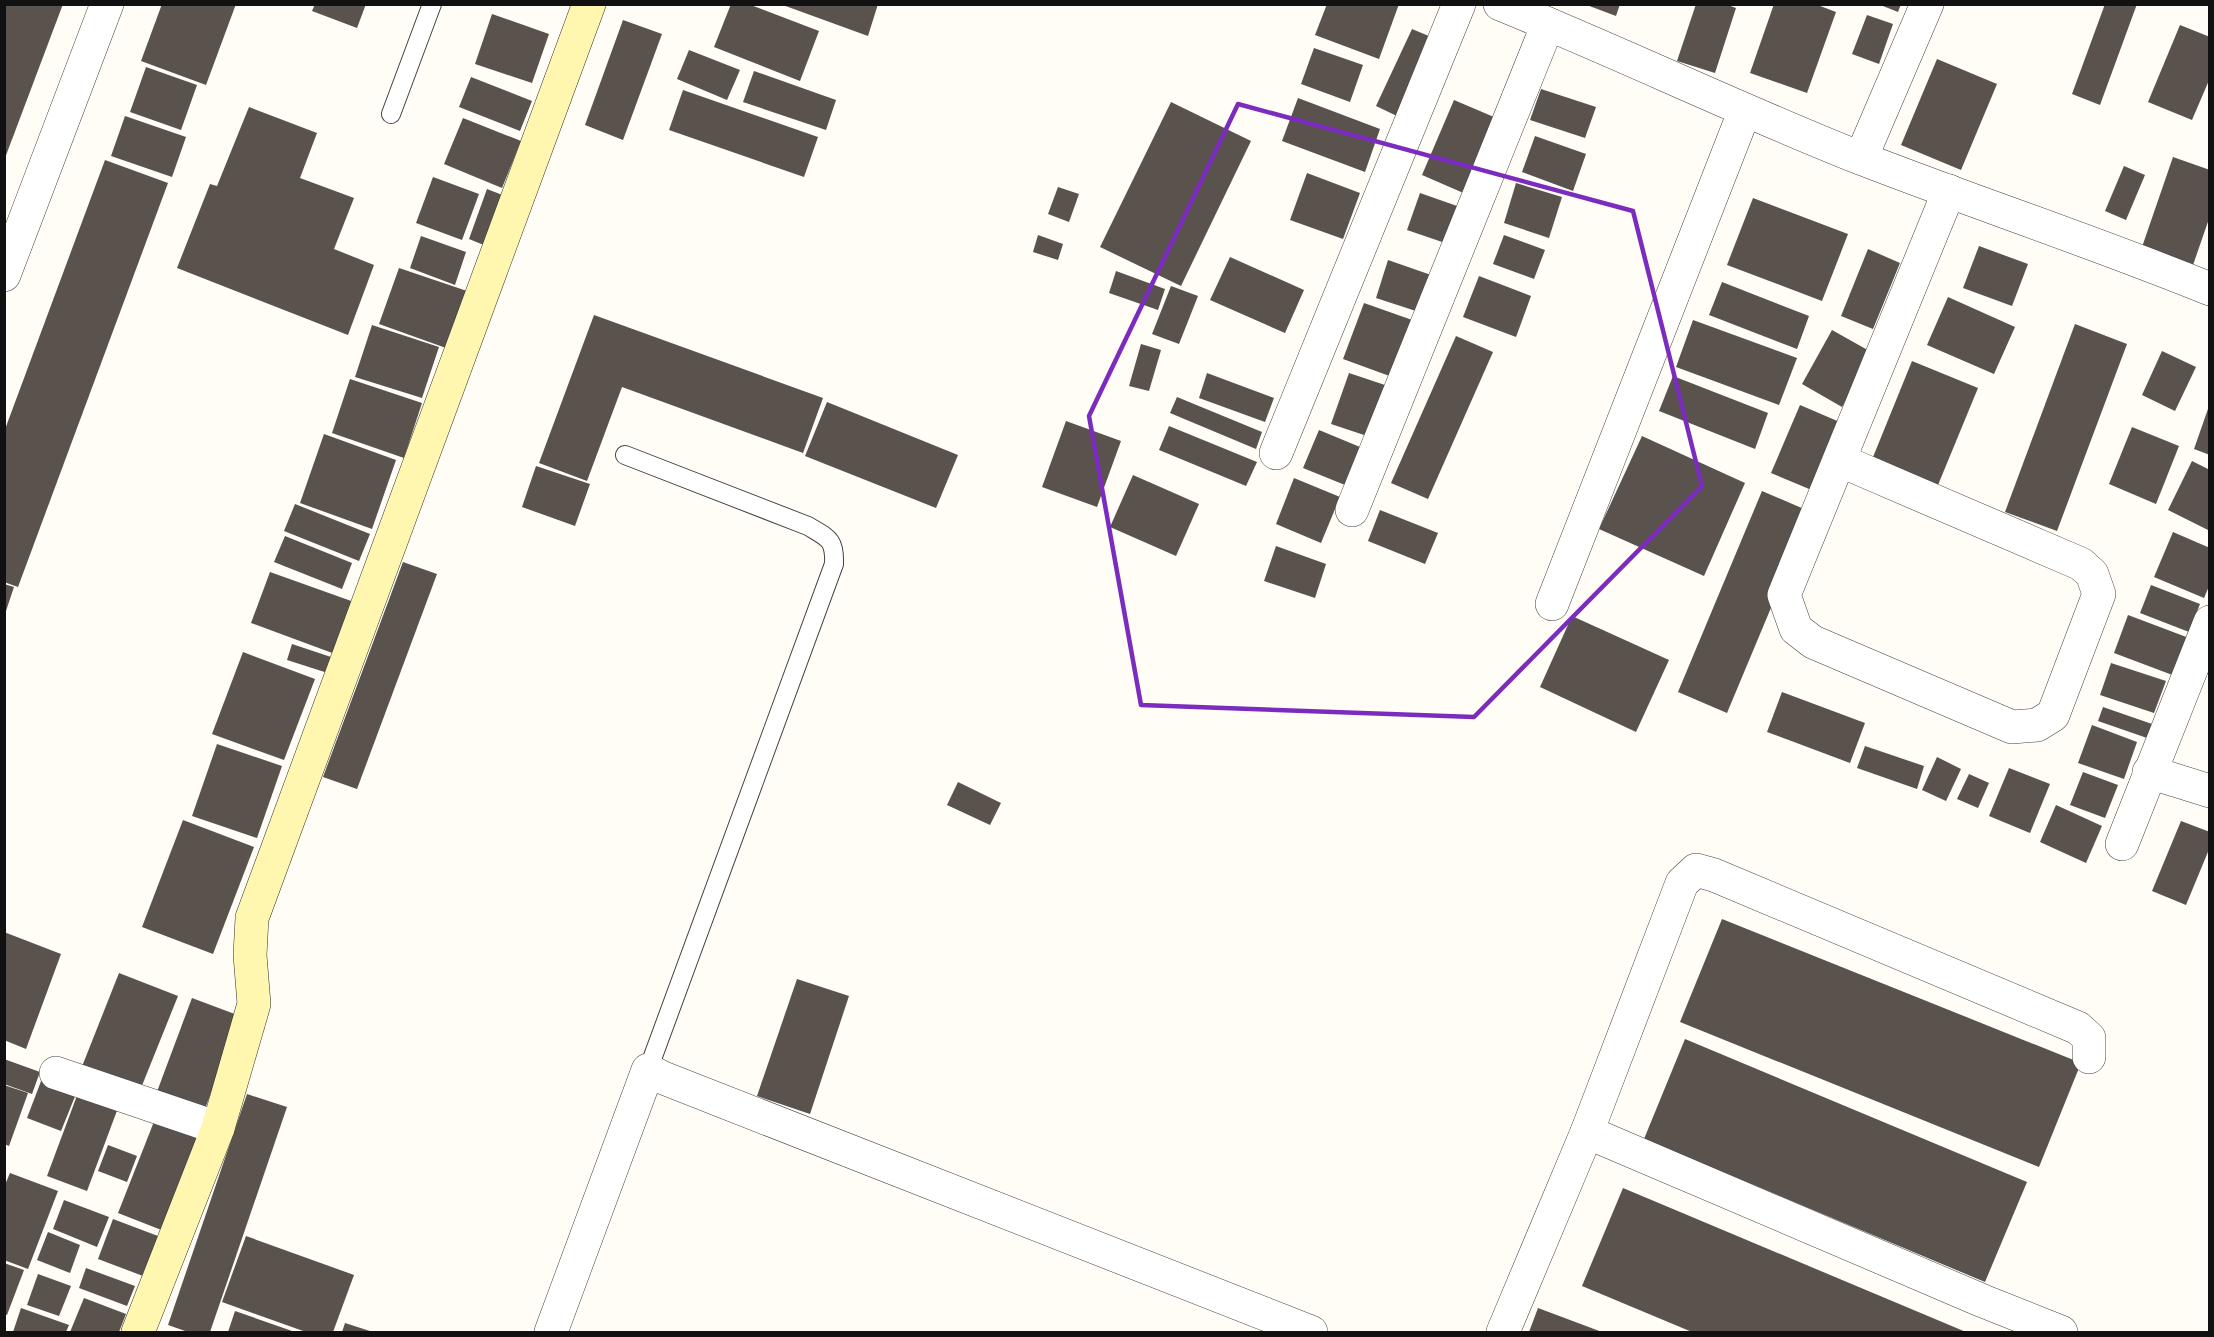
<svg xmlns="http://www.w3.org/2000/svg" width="2214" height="1337" viewBox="0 0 2214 1337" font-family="Georgia,serif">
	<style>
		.building { fill: #5a524d }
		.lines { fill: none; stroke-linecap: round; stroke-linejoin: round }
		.lane-casing { stroke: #444; stroke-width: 20 }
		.street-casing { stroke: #444; stroke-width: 34 }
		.secondary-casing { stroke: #333; stroke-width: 34 }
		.lane { stroke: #fff; stroke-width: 18 }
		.street { stroke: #fff; stroke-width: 33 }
		.secondary { stroke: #fff6b0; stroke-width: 33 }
		.marked { fill: none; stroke: #7b2cbf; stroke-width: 4.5; stroke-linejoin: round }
	</style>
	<rect width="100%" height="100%" fill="#fffdf5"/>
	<g class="building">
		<polygon points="4,4 63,4 5,158 4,158"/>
		<polygon points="162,4 236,4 206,85 141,61"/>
		<polygon points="315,4 366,4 357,28 312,11"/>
		<polygon points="731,4 748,4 819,31 800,81 714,47"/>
		<polygon points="780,4 878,4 868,36"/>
		<polygon points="1327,4 1399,4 1379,59 1315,35"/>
		<polygon points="1584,4 1620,4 1616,16"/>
		<polygon points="1696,4 1725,4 1736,8 1715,73 1677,61"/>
		<polygon points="1774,4 1815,4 1836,12 1807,93 1750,73"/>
		<polygon points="1878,4 1901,4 1898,12"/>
		<polygon points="2105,4 2137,4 2100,105 2072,94"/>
		<polygon points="492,14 549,34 532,83 475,64"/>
		<polygon points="1867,15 1893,24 1879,64 1852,54"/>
		<polygon points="623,20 662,34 623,140 585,125"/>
		<polygon points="2180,25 2210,37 2210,78 2192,120 2148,102"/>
		<polygon points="1412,29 1436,39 1399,117 1376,106"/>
		<polygon points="1314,48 1363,65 1350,102 1301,84"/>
		<polygon points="689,50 740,70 727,100 677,79"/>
		<polygon points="1937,59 1997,84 1961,170 1901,145"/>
		<polygon points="146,67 197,85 181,130 130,112"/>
		<polygon points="754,71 836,100 826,130 743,102"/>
		<polygon points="471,77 532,101 520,131 459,107"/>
		<polygon points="1541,89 1596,107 1585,138 1530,120"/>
		<polygon points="683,90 818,137 804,177 669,130"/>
		<polygon points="1298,98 1380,129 1365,172 1282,141"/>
		<polygon points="1454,100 1501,120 1468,195 1422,175"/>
		<polygon points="1171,102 1251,141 1181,286 1100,247"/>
		<polygon points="249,107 317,133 300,178 354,198 334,249 374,265 348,335 177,268 210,184 217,186"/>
		<polygon points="125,116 186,137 172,177 111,156"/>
		<polygon points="463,118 521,141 502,188 444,164"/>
		<polygon points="1535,136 1586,154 1573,191 1522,172"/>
		<polygon points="2173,157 2210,170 2210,216 2193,265 2142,247"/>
		<polygon points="105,160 168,183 18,587 4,582 4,432"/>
		<polygon points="2124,166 2145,175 2126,220 2105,211"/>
		<polygon points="1307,173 1360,193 1343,239 1290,220"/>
		<polygon points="433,177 479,194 462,240 416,223"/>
		<polygon points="1516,183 1562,197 1549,238 1504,223"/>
		<polygon points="1058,187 1079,194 1069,222 1048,214"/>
		<polygon points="487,189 510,198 491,248 469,239"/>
		<polygon points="1420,193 1460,207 1448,244 1407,230"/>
		<polygon points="1753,198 1848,234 1822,301 1727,265"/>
		<polygon points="1038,235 1063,244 1058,260 1033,252"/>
		<polygon points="1504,235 1545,250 1534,279 1493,264"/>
		<polygon points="421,236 466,252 455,285 410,268"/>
		<polygon points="1979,246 2028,264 2012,306 1963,288"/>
		<polygon points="1868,249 1900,263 1873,329 1841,316"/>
		<polygon points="1230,257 1304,290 1285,333 1210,300"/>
		<polygon points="1388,260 1434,276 1422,313 1376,298"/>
		<polygon points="399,268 467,291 446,348 379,324"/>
		<polygon points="1116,271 1165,289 1158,310 1109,293"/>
		<polygon points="1479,276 1531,296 1516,337 1463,317"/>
		<polygon points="1722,282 1809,316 1797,349 1709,315"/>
		<polygon points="1171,286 1198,296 1179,344 1152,334"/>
		<polygon points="1948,297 2015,327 1994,374 1927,345"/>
		<polygon points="1364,303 1415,321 1395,378 1343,359"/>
		<polygon points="594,315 823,398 803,453 622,387 587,481 539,463"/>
		<polygon points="1693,320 1797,358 1779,405 1676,367"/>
		<polygon points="2075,324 2127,344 2057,531 2005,512"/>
		<polygon points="372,325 439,347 422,398 355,377"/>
		<polygon points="1832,330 1873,353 1842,407 1802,384"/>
		<polygon points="1456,336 1493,352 1428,499 1391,483"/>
		<polygon points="1141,344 1161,350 1149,391 1129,386"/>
		<polygon points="2162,351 2196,367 2175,411 2142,395"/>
		<polygon points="1912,361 1978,388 1938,485 1873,457"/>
		<polygon points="1207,373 1274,398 1265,422 1199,398"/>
		<polygon points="1349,373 1385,385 1367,436 1331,424"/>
		<polygon points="1673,376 1768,413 1755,449 1659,411"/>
		<polygon points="350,379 422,403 404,458 332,433"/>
		<polygon points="1177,397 1262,432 1256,449 1170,413"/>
		<polygon points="827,402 958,455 936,508 805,456"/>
		<polygon points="1800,405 1842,423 1814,491 1771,473"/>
		<polygon points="2209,406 2210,406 2210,455 2194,449"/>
		<polygon points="1066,421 1121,441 1097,507 1042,487"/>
		<polygon points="1169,426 1257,462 1246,486 1159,450"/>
		<polygon points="2132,427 2179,446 2156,504 2109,484"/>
		<polygon points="1319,430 1360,447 1345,485 1303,468"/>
		<polygon points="324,434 396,460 372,529 300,503"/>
		<polygon points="1642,436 1745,483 1704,576 1599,529"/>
		<polygon points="2192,461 2210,470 2210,531 2168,510"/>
		<polygon points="536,466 590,484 575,526 522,507"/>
		<polygon points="1133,475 1199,504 1176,556 1110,527"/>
		<polygon points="1294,478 1340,497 1321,543 1276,524"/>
		<polygon points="1762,491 1811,512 1727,713 1678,692"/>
		<polygon points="295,504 370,534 359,561 284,531"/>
		<polygon points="1380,510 1438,533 1425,564 1368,541"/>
		<polygon points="2173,532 2210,548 2210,584 2204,598 2154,577"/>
		<polygon points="285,536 352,563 342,589 274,562"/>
		<polygon points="1276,546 1326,564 1315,598 1264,581"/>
		<polygon points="403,562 437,574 357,789 323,777"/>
		<polygon points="270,572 354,602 335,654 251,623"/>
		<polygon points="4,584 14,587 5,614 4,614"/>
		<polygon points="2151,585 2200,604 2189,632 2140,613"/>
		<polygon points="2128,615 2189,638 2175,676 2114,653"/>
		<polygon points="1572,616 1669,660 1636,732 1540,687"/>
		<polygon points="292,644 340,660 334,675 287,660"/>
		<polygon points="243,652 315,679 284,760 212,734"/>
		<polygon points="2111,663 2166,681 2154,713 2100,695"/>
		<polygon points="1782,692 1865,723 1850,763 1767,732"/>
		<polygon points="2103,707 2152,724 2147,738 2098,721"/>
		<polygon points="2092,725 2137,742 2124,779 2078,763"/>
		<polygon points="217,744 282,766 257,838 192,816"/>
		<polygon points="1865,746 1924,766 1917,789 1857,768"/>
		<polygon points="1937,757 1961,769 1946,801 1922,790"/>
		<polygon points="2009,768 2050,784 2030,833 1989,816"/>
		<polygon points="2083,772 2118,785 2105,818 2070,805"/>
		<polygon points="1969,774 1989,783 1978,808 1957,799"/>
		<polygon points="958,782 1001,803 990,825 947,805"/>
		<polygon points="2056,805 2102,826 2086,863 2040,842"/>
		<polygon points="183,820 254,847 213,954 142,927"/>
		<polygon points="2181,821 2210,832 2210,847 2186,905 2152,891"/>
		<polygon points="1722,919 2081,1063 2039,1167 1680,1022"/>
		<polygon points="4,932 61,954 26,1049 4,1040"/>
		<polygon points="119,973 178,996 139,1093 81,1069"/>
		<polygon points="797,979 849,996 810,1114 757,1096"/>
		<polygon points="192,998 240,1016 203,1114 155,1097"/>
		<polygon points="1685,1039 2027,1182 1985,1282 1644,1139"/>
		<polygon points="4,1059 40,1072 32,1094 4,1084"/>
		<polygon points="43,1076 78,1089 61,1131 27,1118"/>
		<polygon points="4,1085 28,1093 9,1146 4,1144"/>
		<polygon points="78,1093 118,1108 87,1191 47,1176"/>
		<polygon points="247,1094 287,1107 210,1332 188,1332 168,1325"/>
		<polygon points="157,1114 202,1132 164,1231 118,1213"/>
		<polygon points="108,1145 137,1156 127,1182 98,1171"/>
		<polygon points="10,1173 58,1191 28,1269 4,1260 4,1187"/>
		<polygon points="1623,1188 1966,1332 1692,1332 1582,1286"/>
		<polygon points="64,1200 109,1217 97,1247 53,1229"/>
		<polygon points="113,1219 158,1236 143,1276 98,1259"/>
		<polygon points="48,1232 80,1245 70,1273 37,1260"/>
		<polygon points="246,1236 354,1275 333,1332 306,1332 222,1302"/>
		<polygon points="4,1263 24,1270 7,1315 4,1314"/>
		<polygon points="86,1268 135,1286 127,1306 79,1288"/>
		<polygon points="38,1274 71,1286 59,1316 27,1305"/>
		<polygon points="84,1298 126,1314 119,1332 70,1332"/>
		<polygon points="21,1308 69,1325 66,1332 13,1332"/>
		<polygon points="1538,1308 1602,1332 1529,1332"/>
		<polygon points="235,1311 295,1332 228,1332"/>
		<polygon points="345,1323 373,1332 342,1332"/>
	</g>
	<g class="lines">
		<defs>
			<g id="lane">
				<polyline points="391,114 432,4"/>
				<path d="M625 455 808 526C828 538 835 539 834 564L648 1070"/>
			</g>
			<g id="street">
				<path d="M1500 4C1621 53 1739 110 1860 158 1976 203 2094 242 2210 289"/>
				<polyline points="1861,158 1927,4"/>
				<polyline points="4,275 107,4"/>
				<polyline points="1276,453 1459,4"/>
				<polyline points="1839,460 2081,564 2092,574 2099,594 2053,715 2037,725 2012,727 1813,642 1796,629 1784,595 1949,191"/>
				<polyline points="1352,510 1548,24"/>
				<polyline points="1552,604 1745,110"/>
				<polyline points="2149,772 2210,791"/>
				<polyline points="2122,844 2210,622"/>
				<polyline points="56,1073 218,1128"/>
				<polyline points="1587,1132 1983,1301 2061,1332"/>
				<polyline points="551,1332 648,1070 661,1077 1311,1332"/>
				<polyline points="1503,1332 1587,1132 1682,883 1696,870 1714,875 2078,1028 2089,1038 2089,1057"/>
			</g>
			<polyline id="secondary" points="138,1332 218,1128 254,1004 250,955 252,918 589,4"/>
		</defs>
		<use href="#lane" class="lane-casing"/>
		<use href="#street" class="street-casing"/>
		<use href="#secondary" class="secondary-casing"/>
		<use href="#lane" class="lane"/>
		<use href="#street" class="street"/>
		<use href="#secondary" class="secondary"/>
	</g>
	<path class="marked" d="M1238 104 1633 211 1702 486 1474 717 1141 705 1089 416Z"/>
	<rect width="2214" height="1337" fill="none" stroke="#111111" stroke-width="12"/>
</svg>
